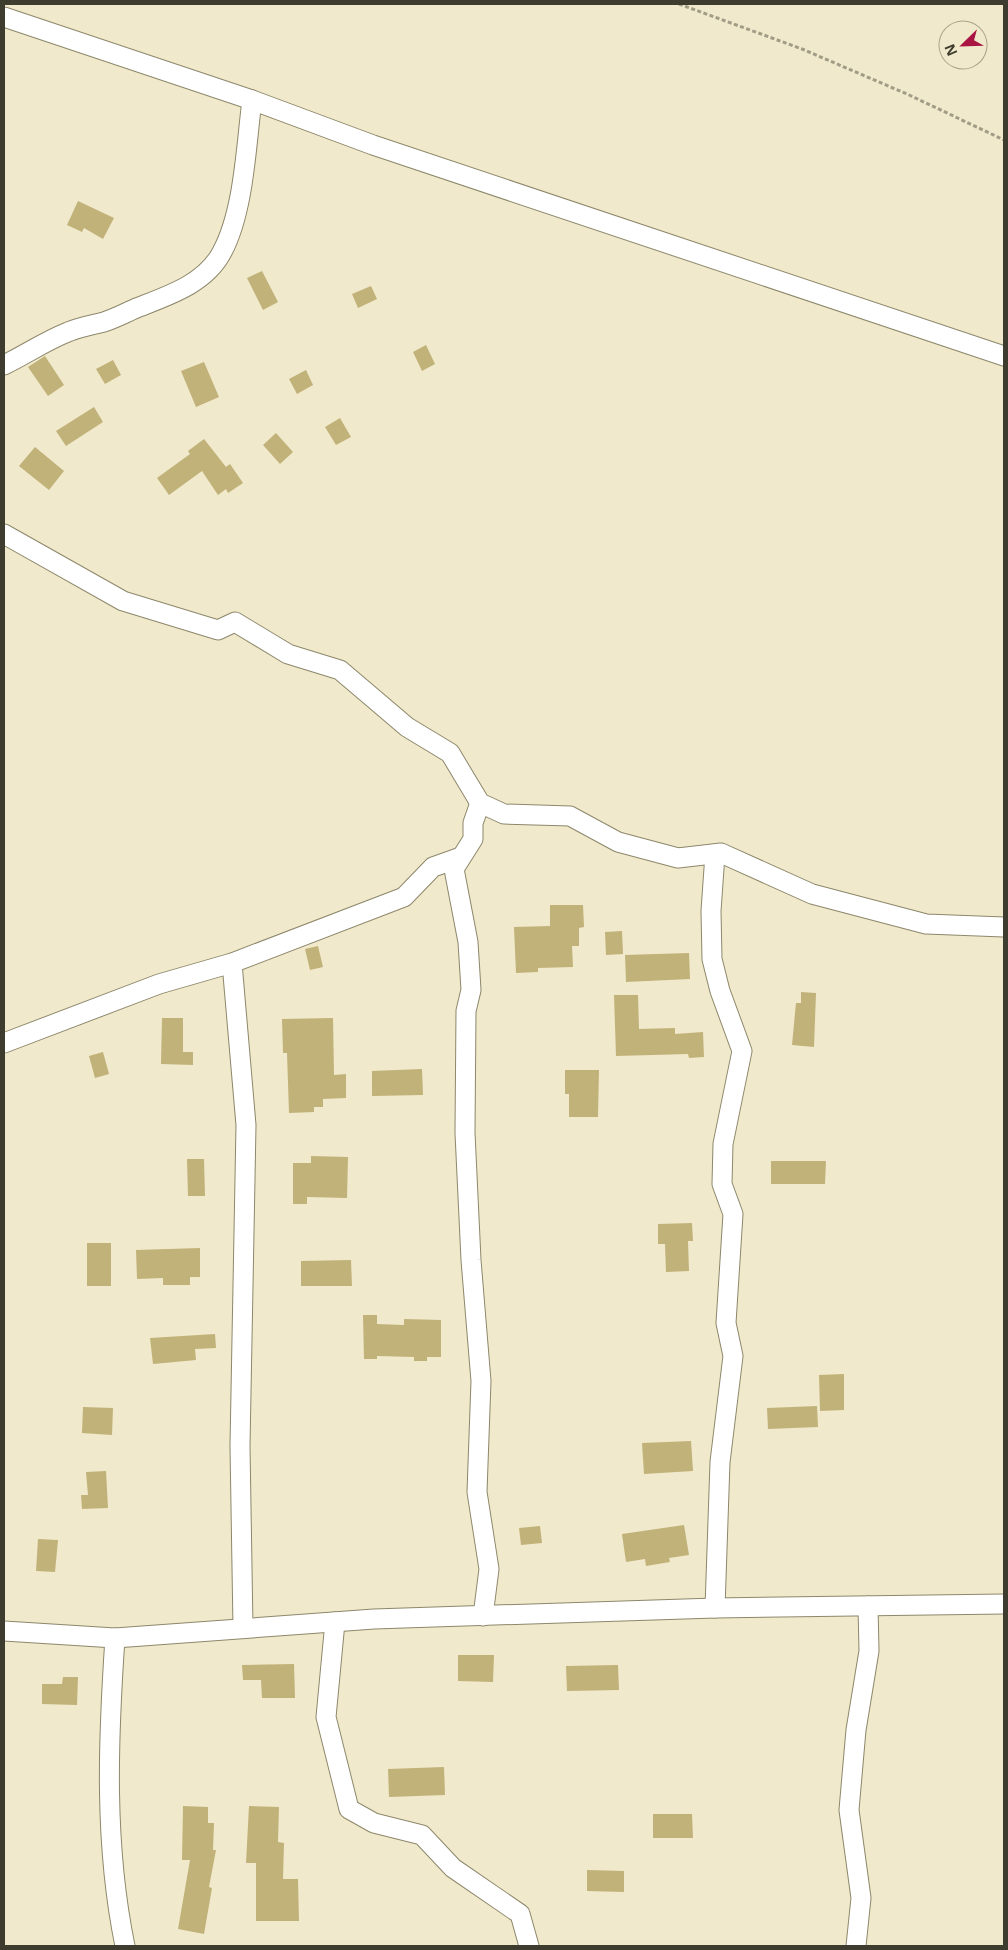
<svg xmlns="http://www.w3.org/2000/svg" width="1008" height="1950" viewBox="0 0 1008 1950" font-family="'Noto Sans',sans-serif">
	<style>
		.building { fill: #c1b279 }
		.lines { fill: none; stroke-linecap: round; stroke-linejoin: round }
		.minor-casing { stroke: #8d876b; stroke-width: 21 }
		.path { stroke: #a19c86; stroke-width: 3; stroke-dasharray: 4 2.5; stroke-linecap: butt }
		.minor { stroke: #fff; stroke-width: 19 }
	</style>
	<rect width="100%" height="100%" fill="#f0e9cb"/>
	<g class="building">
		<polygon points="78,201 114,218 103,239 84,228 82,232 67,225"/>
		<polygon points="262,271 278,302 263,310 247,278"/>
		<polygon points="371,286 377,299 358,308 352,294"/>
		<polygon points="426,345 435,364 422,371 413,352"/>
		<polygon points="45,356 64,385 48,396 28,367"/>
		<polygon points="113,360 121,375 105,384 96,369"/>
		<polygon points="204,362 219,397 196,407 181,371"/>
		<polygon points="306,370 313,385 297,394 289,379"/>
		<polygon points="94,407 103,422 66,446 56,431"/>
		<polygon points="340,418 351,437 336,445 325,427"/>
		<polygon points="276,433 293,452 280,464 263,445"/>
		<polygon points="204,439 226,467 230,464 243,483 228,493 226,489 218,495 202,471 169,495 157,478 190,454 188,451"/>
		<polygon points="35,447 64,471 49,490 19,466"/>
		<polygon points="550,905 583,905 584,927 579,928 579,946 572,946 573,967 538,968 538,972 516,973 514,927 550,926"/>
		<polygon points="622,931 623,954 606,955 605,932"/>
		<polygon points="318,946 323,967 310,970 305,949"/>
		<polygon points="689,953 690,979 626,982 625,955"/>
		<polygon points="801,992 816,993 814,1047 792,1045 796,1003 801,1003"/>
		<polygon points="614,995 638,995 639,1029 675,1028 675,1034 703,1032 704,1057 689,1058 688,1054 616,1056"/>
		<polygon points="162,1018 183,1018 183,1052 193,1052 193,1065 161,1064"/>
		<polygon points="333,1018 334,1075 346,1074 346,1098 323,1099 323,1107 314,1107 314,1112 289,1113 287,1053 283,1053 282,1019"/>
		<polygon points="103,1052 109,1074 95,1078 89,1056"/>
		<polygon points="422,1069 423,1095 372,1096 372,1071"/>
		<polygon points="565,1070 599,1070 598,1117 569,1117 569,1094 565,1094"/>
		<polygon points="311,1156 348,1157 347,1198 307,1197 307,1204 293,1204 293,1163 311,1163"/>
		<polygon points="187,1159 204,1159 205,1196 188,1196"/>
		<polygon points="771,1161 826,1161 825,1184 771,1184"/>
		<polygon points="692,1223 693,1241 688,1241 689,1271 666,1272 665,1244 658,1244 658,1224"/>
		<rect x="87" y="1243" width="24" height="43"/>
		<polygon points="200,1248 200,1277 190,1277 190,1285 163,1285 163,1278 137,1279 136,1250"/>
		<polygon points="351,1260 352,1286 301,1286 301,1261"/>
		<polygon points="363,1315 377,1315 377,1324 404,1325 404,1319 441,1320 441,1357 427,1357 427,1361 414,1361 414,1357 377,1356 377,1359 364,1359"/>
		<polygon points="215,1334 216,1348 195,1349 196,1360 153,1364 150,1338"/>
		<polygon points="844,1374 844,1410 820,1411 819,1375"/>
		<polygon points="817,1406 818,1427 768,1429 767,1408"/>
		<polygon points="83,1407 113,1408 112,1435 82,1433"/>
		<polygon points="691,1441 693,1471 644,1474 642,1443"/>
		<polygon points="106,1471 108,1508 82,1509 81,1495 88,1495 86,1472"/>
		<polygon points="684,1525 689,1555 669,1558 670,1562 646,1566 645,1559 626,1562 622,1534"/>
		<polygon points="540,1526 542,1543 521,1545 519,1528"/>
		<polygon points="38,1539 58,1540 55,1572 36,1571"/>
		<polygon points="458,1655 494,1655 493,1682 458,1681"/>
		<polygon points="294,1664 295,1698 262,1698 261,1680 243,1680 242,1665"/>
		<polygon points="618,1665 619,1690 567,1691 566,1666"/>
		<polygon points="63,1677 78,1677 77,1705 42,1704 42,1684 62,1684"/>
		<polygon points="444,1767 445,1795 389,1797 388,1769"/>
		<polygon points="183,1806 208,1807 208,1823 214,1823 213,1850 216,1850 209,1887 212,1888 204,1934 178,1929 190,1860 182,1860"/>
		<polygon points="249,1806 279,1807 278,1842 284,1843 283,1879 298,1879 299,1921 256,1921 256,1863 246,1863"/>
		<polygon points="653,1814 692,1814 693,1838 653,1838"/>
		<polygon points="587,1870 624,1871 624,1892 587,1891"/>
	</g>
	<g class="lines">
		<defs>
			<g id="minor">
				<polyline points="4,17 252,100 373,145 1004,356"/>
				<path d="M4 365C25 355 45 341 68 332 79 327 92 325 104 322 116 318 127 312 139 307 170 295 206 283 222 252 244 211 246 147 252 100"/>
				<polyline points="4,534 123,601 218,630 235,622 288,654 340,670 407,727 450,753 480,803 504,814 570,816 618,842 678,858 721,853 812,894 926,924 1004,927"/>
				<polyline points="480,803 473,823 473,839 454,869 468,942 471,990 466,1011 465,1133 471,1260 481,1381 477,1492 489,1569 483,1616"/>
				<polyline points="715,854 711,911 712,959 720,991 742,1051 723,1144 722,1184 733,1214 726,1323 733,1356 720,1462 715,1608"/>
				<polyline points="4,1043 159,984 232,963"/>
				<polyline points="335,1622 326,1717 349,1809 374,1823 422,1835 453,1868 520,1914 529,1946"/>
				<polyline points="243,1628 240,1446 246,1125 232,963 404,897 433,867 461,857"/>
				<polyline points="4,1631 115,1638 374,1619 715,1608 1004,1604"/>
				<path d="M115 1638C108 1741 104 1844 125 1946"/>
				<polyline points="856,1946 861,1898 849,1810 856,1730 869,1651 868,1606"/>
			</g>
		</defs>
		<use href="#minor" class="minor-casing"/>
		<polyline class="path" points="679,4 802,49 907,94 1004,140"/>
		<use href="#minor" class="minor"/>
	</g>
	<rect width="1008" height="1950" fill="none" stroke="#3e3c2f" stroke-width="10"/>
	<g transform="translate(963 45) rotate(247)"><circle r="24" fill="#f0e9cb" stroke="#a9a48d"/>
	<path d="M0-4L9 19L0 12L-9 19Z" fill="#aa1442"/>
	<text y="-8" font-size="14" font-weight="bold" text-anchor="middle" fill="#3e3c2f">N</text>
	</g>
</svg>
